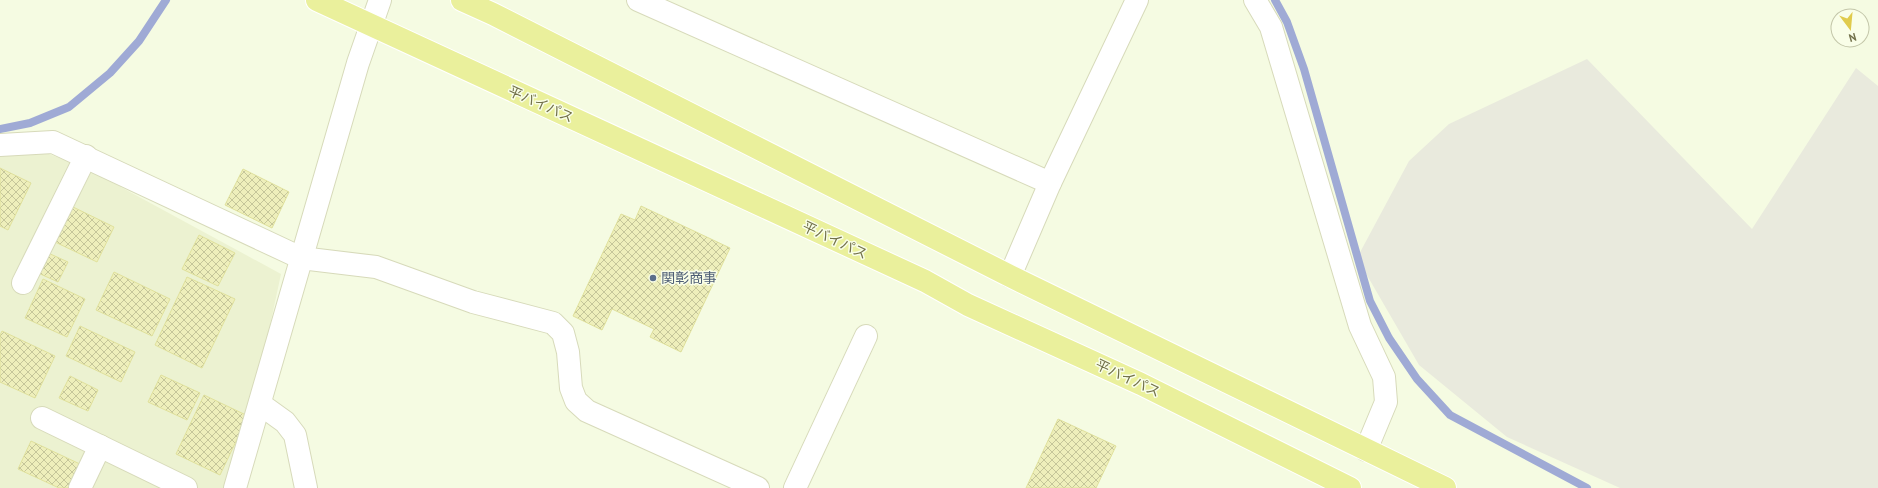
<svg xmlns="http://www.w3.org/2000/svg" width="1878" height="488" viewBox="0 0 1878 488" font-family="'PT Sans','Noto Sans JP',sans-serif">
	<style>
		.residential { fill: #ecf2d1 }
		.industrial { fill: #e9eadd }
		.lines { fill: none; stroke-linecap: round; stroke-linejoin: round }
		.stream { stroke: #9faad5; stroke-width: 8 }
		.building { fill: url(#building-cross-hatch); stroke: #e0e19c }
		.minor-casing { stroke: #d7daba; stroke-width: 24 }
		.trunk-casing { stroke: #fff; stroke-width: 24 }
		.minor { stroke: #fff; stroke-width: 22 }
		.trunk { stroke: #eaf09c; stroke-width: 22 }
		.service-dot { fill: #5c6f8a; stroke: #f9fee8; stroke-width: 1.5 }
		.labels { text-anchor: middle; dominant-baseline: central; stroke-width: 3; stroke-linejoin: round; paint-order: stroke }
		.street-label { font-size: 14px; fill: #72714a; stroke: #f9fee8 }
		.service-label { font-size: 14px; fill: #4e5e75; stroke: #f9fee8; text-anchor: start }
	</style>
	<defs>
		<pattern id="building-cross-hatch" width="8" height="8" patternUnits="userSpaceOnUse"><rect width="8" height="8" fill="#eeefbb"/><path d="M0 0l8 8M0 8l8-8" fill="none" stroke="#c5c69a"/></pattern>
	</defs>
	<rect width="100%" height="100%" fill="#f5fbe2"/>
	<polygon class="residential" points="0,153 46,153 84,167 281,274 242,456 228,488 0,488"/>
	<polygon class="industrial" points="1587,59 1752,229 1856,68 1878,86 1878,488 1620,488 1507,437 1419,365 1357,258 1409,161 1449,124"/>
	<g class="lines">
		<g class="stream">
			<polyline points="1275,0 1287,22 1304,69 1370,301 1389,338 1417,379 1450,415 1587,488"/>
			<polyline points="0,129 30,123 69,107 110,73 139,41 166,0"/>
		</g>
	</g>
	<g class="building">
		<polygon points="0,168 31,183 8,230 0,226"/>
		<polygon points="243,169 289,192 272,228 225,205"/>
		<polygon points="71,206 114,227 97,262 53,241"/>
		<polygon points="641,206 730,248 681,352 650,337 654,329 612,309 602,330 573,316 621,214 635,220"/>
		<polygon points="199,235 235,253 218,286 182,269"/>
		<polygon points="46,252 68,262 58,282 36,272"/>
		<polygon points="114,272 170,299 152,336 96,310"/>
		<polygon points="187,277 235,299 202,368 155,345"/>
		<polygon points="43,279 85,299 67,337 25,318"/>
		<polygon points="80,326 135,352 121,382 66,356"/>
		<polygon points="2,331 55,356 35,398 0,382 0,335"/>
		<polygon points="161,375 200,393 187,420 148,402"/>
		<polygon points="70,376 98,390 88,411 59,398"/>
		<polygon points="204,395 248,416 220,475 176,454"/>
		<polygon points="1058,419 1116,446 1096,488 1026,488"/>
		<polygon points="31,441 82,465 71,488 59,488 18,469"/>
	</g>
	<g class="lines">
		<defs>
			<g id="minor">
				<polyline points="638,0 1050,183"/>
				<polyline points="1255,0 1271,27 1360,326 1384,377 1386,402 1366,450"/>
				<polyline points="0,145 53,142 301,258 376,267 473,302 553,323 563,333 568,352 571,388 576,401 587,411 758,488"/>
				<polyline points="1010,276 1050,183 1137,0"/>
				<polyline points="23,283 86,156"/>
				<polyline points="260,404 285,422 295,435 306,488"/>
				<polyline points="42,418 186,488"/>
				<polyline points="80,488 100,446"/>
				<polyline points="235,488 358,63 380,0"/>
				<polyline points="795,488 866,336"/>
			</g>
			<g id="trunk">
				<polyline points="317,0 925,281 968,305 1141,384 1350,488"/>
				<polyline points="462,0 493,14 1010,276 1445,488"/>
			</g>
		</defs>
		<use href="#minor" class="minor-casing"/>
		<use href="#trunk" class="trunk-casing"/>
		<use href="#minor" class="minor"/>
		<use href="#trunk" class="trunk"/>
	</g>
	<circle class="service-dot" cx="653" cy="278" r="4"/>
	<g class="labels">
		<g class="street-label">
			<text transform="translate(541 104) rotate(24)">平バイパス</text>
			<text transform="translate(835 240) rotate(25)">平バイパス</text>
			<text transform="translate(1128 378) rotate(25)">平バイパス</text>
		</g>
		<g class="service-label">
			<text x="661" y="278">関彰商事</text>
		</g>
	</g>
	<g transform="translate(1850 28) rotate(164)"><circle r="19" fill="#f9fee8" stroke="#c3c6a9"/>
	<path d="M0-3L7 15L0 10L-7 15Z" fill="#e0cb4c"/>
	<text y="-6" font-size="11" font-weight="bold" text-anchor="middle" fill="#72714a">N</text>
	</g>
</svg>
